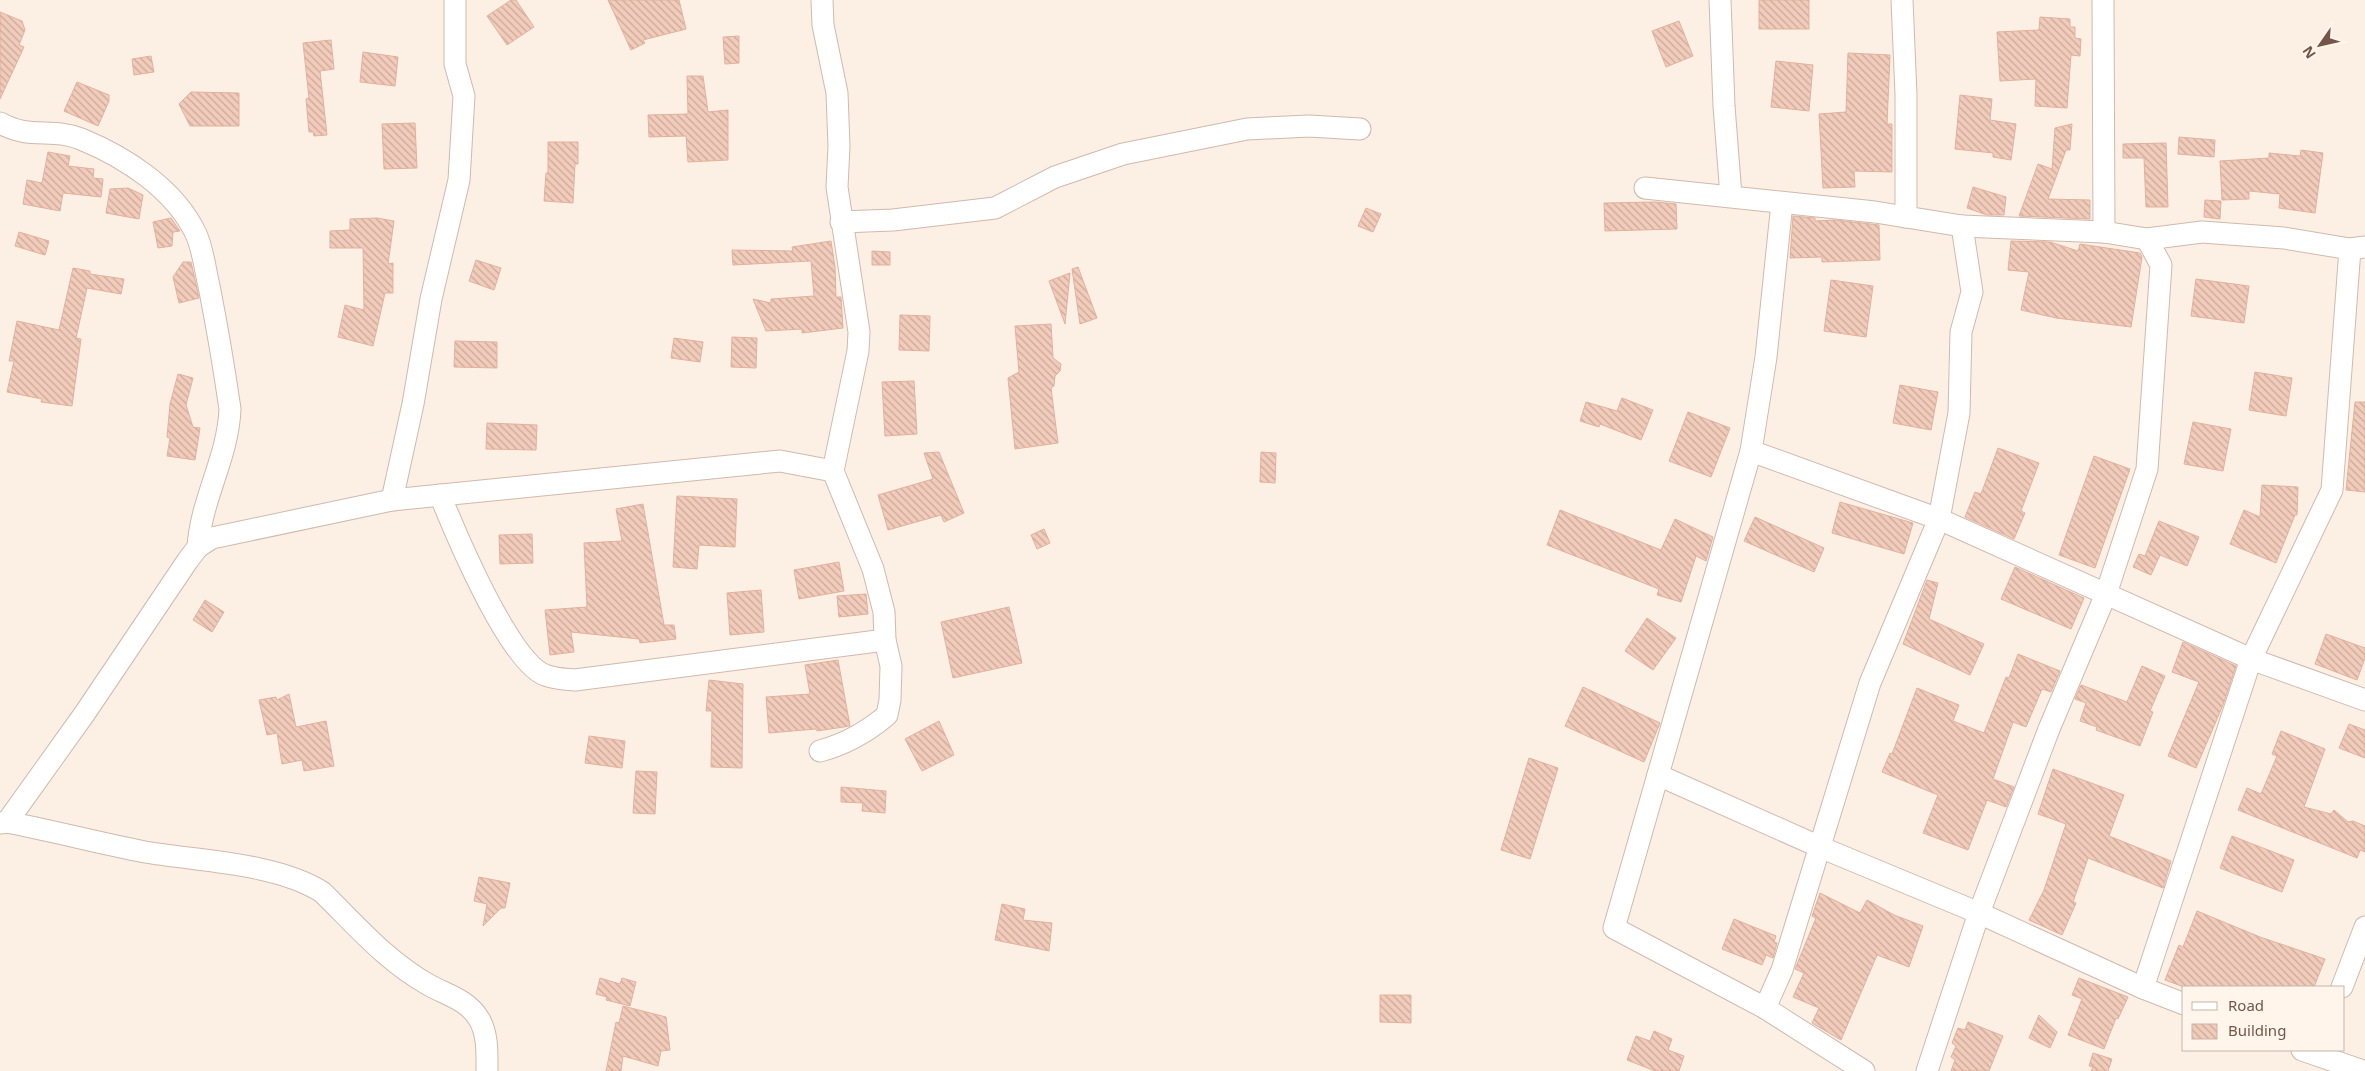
<svg xmlns="http://www.w3.org/2000/svg" width="2365" height="1071" viewBox="0 0 2365 1071" font-family="'Noto Sans',sans-serif">
	<style>
		.building { fill: url(#building-back-hatch); stroke: #e4b09c }
		.lines { fill: none; stroke-linecap: round; stroke-linejoin: round }
		.street-casing { stroke: #d0b9ad; stroke-width: 23 }
		.street { stroke: #fff; stroke-width: 21 }
	</style>
	<defs>
		<pattern id="building-back-hatch" width="6" height="6" patternUnits="userSpaceOnUse" patternTransform="scale(1.25)"><rect width="6" height="6" fill="#f2ccbb"/><path d="M-1 5l2 2M0 0l6 6M5-1l2 2" fill="none" stroke="#c9a89a"/></pattern>
	</defs>
	<rect width="100%" height="100%" fill="#fcf0e4"/>
	<g class="building">
		<polygon points="511,0 516,0 534,27 507,45 487,16"/>
		<polygon points="608,0 679,0 686,29 643,40 645,43 631,50"/>
		<rect x="1759" y="0" width="50" height="29"/>
		<polygon points="0,12 22,21 25,30 19,45 24,47 0,99"/>
		<polygon points="2040,17 2070,19 2070,27 2075,27 2075,38 2081,39 2080,56 2071,55 2067,108 2035,106 2036,79 2000,81 1997,32 2039,30"/>
		<polygon points="1679,21 1693,56 1666,67 1652,31"/>
		<polygon points="739,36 739,63 725,64 723,37"/>
		<polygon points="331,40 334,69 320,71 327,135 314,136 313,132 309,132 306,99 309,98 303,43"/>
		<polygon points="363,52 398,57 395,86 360,82"/>
		<polygon points="1848,53 1890,55 1887,124 1892,124 1892,172 1854,171 1855,187 1823,188 1819,114 1846,112"/>
		<polygon points="151,56 154,72 134,75 132,59"/>
		<polygon points="1776,61 1813,65 1809,111 1771,107"/>
		<polygon points="687,76 703,76 708,112 728,110 728,160 688,162 686,136 649,137 648,115 688,114"/>
		<polygon points="77,82 109,95 109,101 98,126 64,111"/>
		<polygon points="191,92 239,93 239,126 190,126 179,104"/>
		<polygon points="1960,95 1992,99 1990,120 2016,124 2011,160 1993,157 1993,153 1955,149"/>
		<polygon points="415,123 417,168 384,169 382,124"/>
		<polygon points="2072,124 2070,150 2066,150 2048,199 2090,200 2090,219 2019,216 2038,164 2052,169 2055,128"/>
		<polygon points="2179,137 2215,140 2214,157 2178,154"/>
		<polygon points="548,142 578,142 578,164 575,164 573,203 544,201 546,173 548,173"/>
		<polygon points="2166,143 2168,207 2146,207 2144,158 2123,158 2123,144"/>
		<polygon points="2301,150 2323,153 2315,213 2279,208 2280,194 2249,191 2249,199 2222,200 2220,161 2269,158 2269,153 2300,156"/>
		<polygon points="48,152 70,156 68,166 94,169 93,178 103,179 101,197 63,193 60,211 23,204 27,180 42,183"/>
		<polygon points="1973,187 2006,197 2004,215 1987,215 1967,208"/>
		<polygon points="128,188 143,195 139,219 106,213 110,189"/>
		<polygon points="2205,200 2221,201 2220,219 2204,217"/>
		<polygon points="1655,202 1676,204 1677,229 1605,231 1604,203"/>
		<polygon points="1366,208 1381,214 1373,232 1358,226"/>
		<polygon points="1793,216 1815,218 1815,221 1835,220 1879,225 1880,260 1822,262 1822,257 1790,258"/>
		<polygon points="171,218 180,231 173,232 172,246 158,248 153,222"/>
		<polygon points="377,218 394,221 388,264 393,263 393,293 385,293 373,346 338,337 345,305 364,310 363,248 330,248 330,231 350,230 350,219"/>
		<polygon points="19,232 49,241 45,255 15,246"/>
		<polygon points="831,241 835,267 836,297 841,297 843,328 802,333 802,329 766,331 753,299 771,303 771,299 814,296 811,261 733,265 732,250 793,251 792,247"/>
		<polygon points="2011,241 2050,242 2078,251 2080,244 2140,253 2142,257 2131,327 2056,318 2021,310 2029,272 2008,270"/>
		<polygon points="872,251 890,252 890,265 872,265"/>
		<polygon points="476,260 501,268 494,290 469,281"/>
		<polygon points="183,262 191,262 199,298 179,303 173,277"/>
		<polygon points="1078,267 1097,318 1080,324 1072,269"/>
		<polygon points="73,268 90,271 90,274 124,279 121,294 87,288 76,338 81,339 72,406 41,402 42,399 7,392 14,361 9,361 17,321 59,330"/>
		<polygon points="1070,273 1065,324 1049,281"/>
		<polygon points="2196,279 2249,286 2244,323 2191,316"/>
		<polygon points="1831,280 1873,286 1866,337 1824,331"/>
		<polygon points="900,315 930,316 929,351 899,350"/>
		<polygon points="1051,324 1053,358 1061,364 1060,371 1055,376 1054,386 1051,388 1058,443 1015,449 1008,378 1019,372 1015,326"/>
		<polygon points="732,337 757,338 756,368 731,367"/>
		<polygon points="674,338 703,342 700,362 671,358"/>
		<polygon points="455,341 497,342 497,368 454,367"/>
		<polygon points="2255,372 2292,378 2286,416 2249,410"/>
		<polygon points="178,374 193,378 186,405 193,427 200,428 195,460 167,456 170,438 167,437 170,404"/>
		<polygon points="914,381 917,434 885,436 882,382"/>
		<polygon points="1900,385 1938,392 1931,430 1893,423"/>
		<polygon points="1622,398 1653,410 1641,440 1600,424 1599,427 1580,421 1586,402 1617,411"/>
		<polygon points="2355,402 2365,402 2365,492 2346,490"/>
		<polygon points="1688,412 1730,428 1711,477 1669,461"/>
		<polygon points="2193,422 2231,429 2223,471 2184,464"/>
		<polygon points="487,423 537,425 536,450 486,449"/>
		<polygon points="1998,448 2039,463 2021,511 2025,513 2014,539 1965,517 1975,492 1981,494"/>
		<polygon points="939,452 964,513 944,522 941,515 888,530 878,495 933,479 924,453"/>
		<polygon points="1261,452 1276,453 1275,483 1260,482"/>
		<polygon points="2094,456 2130,469 2095,568 2059,555"/>
		<polygon points="2262,485 2298,487 2297,515 2295,515 2276,563 2230,544 2244,510 2260,517"/>
		<polygon points="677,496 737,499 735,547 699,545 697,569 673,567"/>
		<polygon points="1840,502 1913,523 1904,554 1832,533"/>
		<polygon points="643,504 664,625 674,625 676,639 640,643 639,639 571,632 574,652 550,655 545,610 587,607 584,543 622,541 616,509"/>
		<polygon points="1560,510 1661,550 1675,519 1713,537 1706,561 1696,556 1681,602 1657,595 1659,589 1547,545"/>
		<polygon points="1755,517 1824,548 1814,572 1744,541"/>
		<polygon points="2159,521 2199,537 2187,566 2160,555 2151,575 2133,567 2139,554 2145,556"/>
		<polygon points="1044,529 1050,543 1037,549 1031,535"/>
		<polygon points="532,534 533,563 500,564 499,535"/>
		<polygon points="839,562 844,591 799,599 794,570"/>
		<polygon points="2015,567 2084,598 2071,629 2001,599"/>
		<polygon points="1927,580 1938,583 1929,619 1984,644 1970,675 1903,644"/>
		<polygon points="761,590 764,632 730,635 727,593"/>
		<polygon points="866,594 868,614 839,617 837,596"/>
		<polygon points="205,600 224,612 212,632 193,620"/>
		<polygon points="1009,607 1022,663 953,678 941,622"/>
		<polygon points="1647,618 1676,638 1653,670 1625,651"/>
		<polygon points="2326,634 2365,648 2365,658 2357,680 2315,664"/>
		<polygon points="2183,642 2236,666 2223,705 2196,768 2168,756 2199,682 2172,672"/>
		<polygon points="2018,654 2060,671 2051,692 2042,689 2026,727 2013,722 1993,779 2014,787 2006,807 1987,800 1968,850 1923,833 1938,795 1882,772 1890,753 1892,754 1917,688 1959,705 1953,721 1984,733 2006,677 2009,678"/>
		<polygon points="838,660 850,726 817,731 816,729 769,733 766,697 810,694 805,665"/>
		<polygon points="2142,666 2165,676 2150,711 2153,712 2140,746 2096,730 2097,727 2080,721 2086,703 2075,699 2081,685 2127,702"/>
		<polygon points="709,680 743,684 742,768 711,767 712,711 706,711"/>
		<polygon points="1583,687 1660,723 1644,762 1565,726"/>
		<polygon points="289,694 296,727 326,721 334,766 304,771 302,760 282,764 277,733 267,735 259,700 276,697 277,700"/>
		<polygon points="939,721 954,755 922,771 905,739"/>
		<polygon points="2349,724 2365,730 2365,758 2339,748"/>
		<polygon points="2281,731 2325,749 2304,807 2331,814 2334,810 2348,822 2353,821 2365,826 2365,852 2360,850 2357,858 2238,810 2247,788 2261,794 2277,756 2272,754"/>
		<polygon points="589,736 625,741 622,768 585,763"/>
		<polygon points="1529,758 1558,768 1530,859 1501,850"/>
		<polygon points="2053,769 2124,795 2109,836 2171,861 2163,888 2088,858 2073,902 2076,903 2062,935 2029,920 2044,890 2066,824 2038,814"/>
		<polygon points="636,771 657,772 655,814 633,813"/>
		<polygon points="841,787 886,791 885,813 862,811 863,803 841,802"/>
		<polygon points="2232,836 2294,860 2282,892 2220,868"/>
		<polygon points="479,877 510,883 505,908 501,908 483,926 487,904 474,901"/>
		<polygon points="1820,893 1860,913 1867,900 1894,915 1923,926 1909,967 1877,955 1841,1040 1812,1023 1819,1008 1793,997 1804,973 1795,969 1816,918 1812,916"/>
		<polygon points="1002,904 1025,909 1023,920 1052,923 1049,951 995,940"/>
		<polygon points="2197,911 2260,937 2325,959 2314,987 2184,987 2165,980 2179,945 2183,947"/>
		<polygon points="1734,919 1776,936 1774,942 1777,943 1773,958 1766,955 1762,965 1722,949"/>
		<polygon points="600,978 620,984 622,978 636,982 630,1006 606,1000 607,997 596,994"/>
		<polygon points="2079,978 2128,997 2118,1019 2116,1018 2104,1049 2068,1035 2082,999 2072,995"/>
		<polygon points="1380,995 1411,995 1411,1023 1380,1022"/>
		<polygon points="623,1006 666,1017 670,1050 661,1051 658,1066 623,1056 621,1071 606,1071 616,1022 619,1023"/>
		<polygon points="2039,1015 2057,1032 2050,1048 2029,1038"/>
		<polygon points="1968,1022 2003,1036 1989,1071 1951,1071 1955,1060 1951,1057 1956,1046 1952,1043 1958,1028 1965,1030"/>
		<polygon points="1654,1031 1672,1039 1668,1050 1684,1056 1679,1071 1655,1071 1627,1060 1636,1036 1650,1041"/>
		<polygon points="2093,1053 2112,1059 2108,1071 2091,1071 2093,1067 2089,1066"/>
	</g>
	<g class="lines">
		<defs>
			<g id="street">
				<polyline points="1720,0 1724,106 1731,196"/>
				<polyline points="1902,0 1906,95 1906,217"/>
				<polyline points="2103,0 2104,232"/>
				<path d="M0 123C30 140 52 127 81 139 125 157 175 189 196 234 203 249 205 269 209 286 217 326 224 368 230 409 228 458 201 499 198 547"/>
				<polyline points="1645,188 1875,212 1962,226 2104,232 2147,239 2202,232 2284,238 2350,249 2365,247"/>
				<polyline points="1782,203 1766,357 1751,451 1614,928 1765,1008 1864,1071"/>
				<polyline points="841,222 893,220 995,208 1055,177 1123,154 1247,129 1309,126 1360,129"/>
				<polyline points="1751,451 1939,519 2251,659 2365,700"/>
				<path d="M440 495C455 532 509 662 545 675 554 679 566 679 575 680L885 640"/>
				<polyline points="392,500 413,404 431,299 459,180 464,96 455,64 455,0"/>
				<path d="M820 751C846 744 867 732 887 715L890 700 891 666 885 640 884 612 873 569 833 471 858 351 859 332 837 187 839 146 837 93 823 25 822 0"/>
				<polyline points="1658,775 1820,847 1979,913 2143,988 2184,1004"/>
				<polyline points="7,822 85,713 188,560 198,547 212,538 392,500 780,461 833,471"/>
				<path d="M0 823 7 822C53 831 99 843 145 852 198 861 277 863 322 892 356 925 387 962 429 985 447 995 468 1000 479 1019 488 1034 487 1053 487 1071"/>
				<polyline points="2342,987 2365,927"/>
				<polyline points="2143,988 2251,659 2332,490 2350,249"/>
				<polyline points="1765,1008 1782,970 1870,683 1939,519 1959,413 1961,332 1972,292 1962,226"/>
				<polyline points="2302,1050 2363,1071"/>
				<polyline points="1927,1071 1979,913 2049,729 2106,594 2147,469 2161,265 2147,239"/>
			</g>
		</defs>
		<use href="#street" class="street-casing"/>
		<use href="#street" class="street"/>
	</g>
	<rect x="2182" y="986" width="162" height="65" fill="#fff5ea" stroke="#c7b5aa"/>
	<rect x="2192" y="1002" width="25" height="8" fill="#ffffff" stroke="#c7b5aa"/>
	<text x="2228" y="1011" font-size="15" fill="#745549">Road</text>
	<rect x="2192" y="1024" width="25" height="15" fill="url(#building-back-hatch)" stroke="#c7b5aa"/>
	<text x="2228" y="1036" font-size="15" fill="#745549">Building</text>
	<g transform="translate(2320 45) rotate(236)" stroke="#fff5ea" stroke-width="4" paint-order="stroke">
	<path d="M0-4L9 19L0 12L-9 19Z" fill="#745549"/>
	<text y="-8" font-size="14" font-weight="bold" text-anchor="middle" fill="#745549">N</text>
	</g>
</svg>
